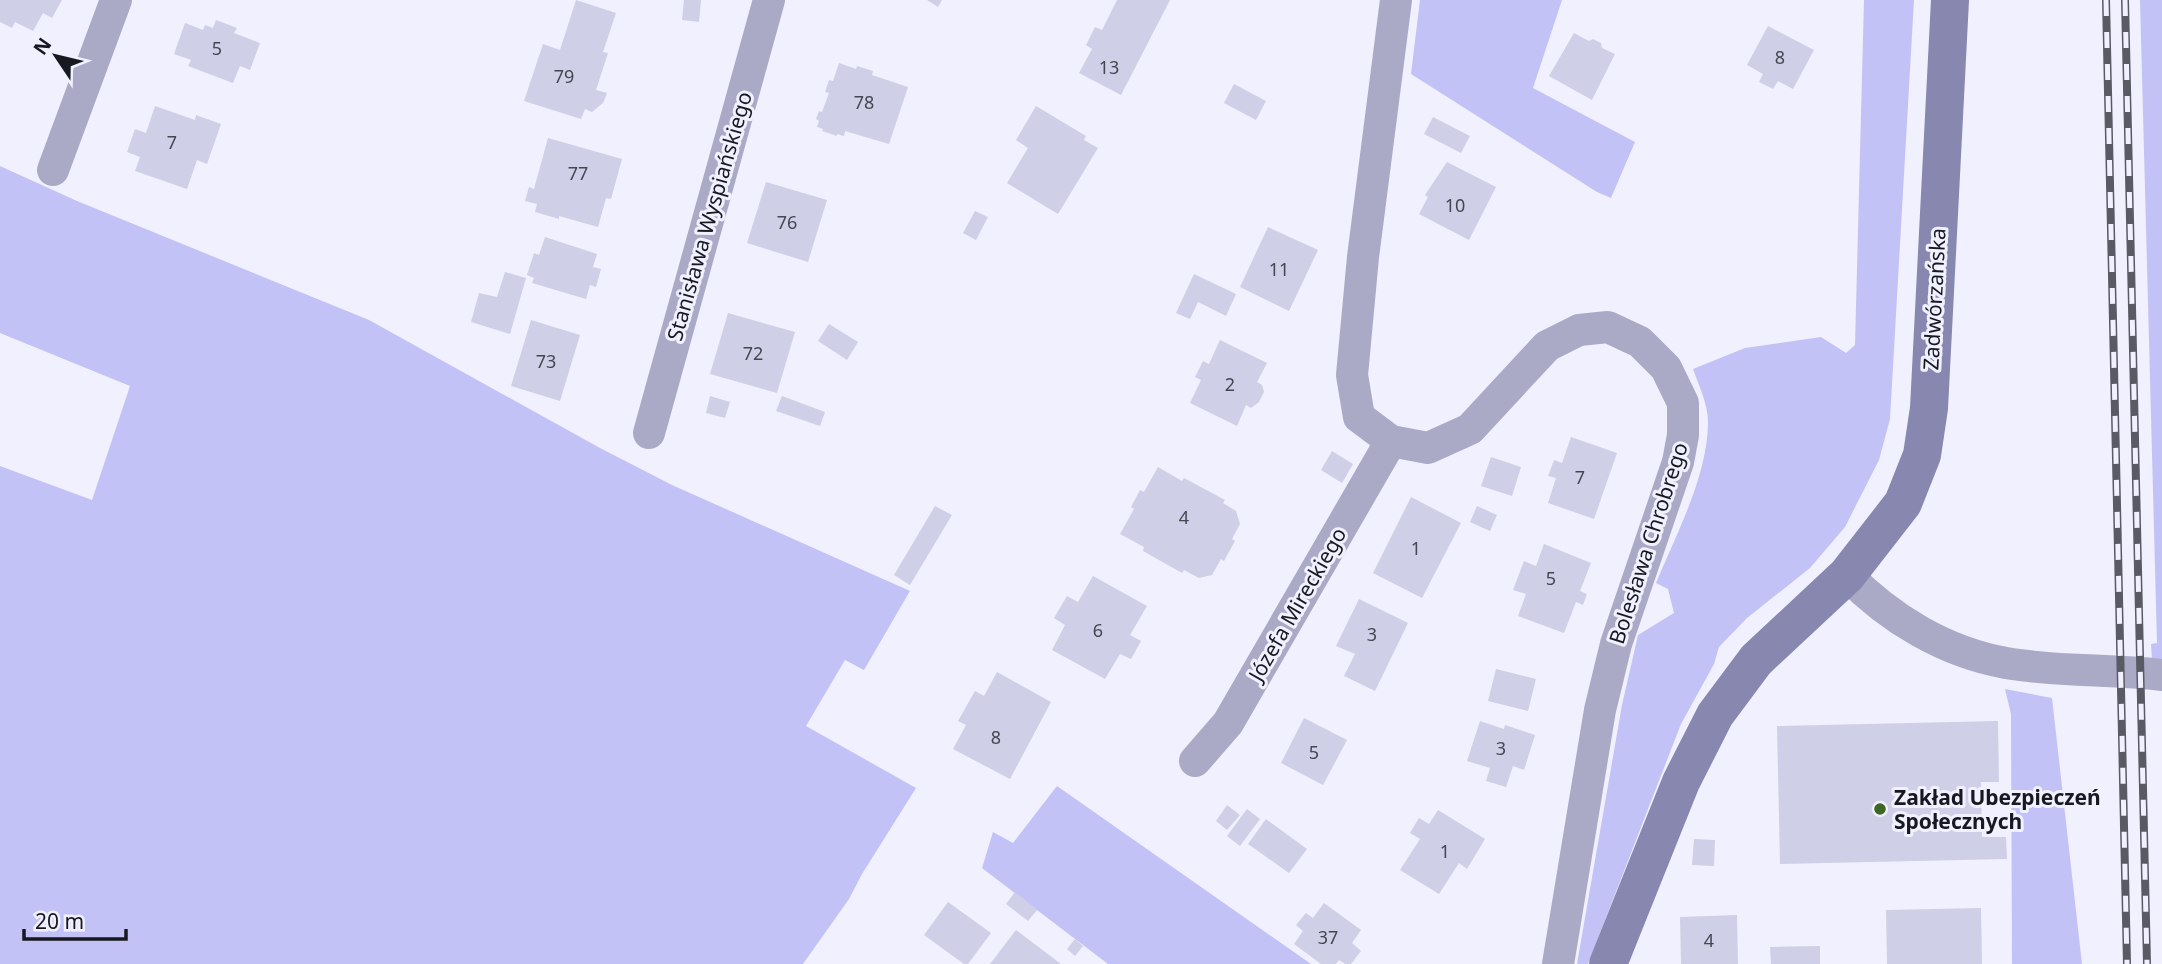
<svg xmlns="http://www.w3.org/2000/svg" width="2162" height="964" viewBox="0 0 2162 964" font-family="'Noto Sans',sans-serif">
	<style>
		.green { fill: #c3c2f6 }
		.building { fill: #cfcfe7 }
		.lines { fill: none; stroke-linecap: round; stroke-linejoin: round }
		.street { stroke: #aaaac6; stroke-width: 32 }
		.secondary { stroke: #8787b0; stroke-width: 38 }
		.rail-casing { stroke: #5a5a65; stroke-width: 8 }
		.rail { stroke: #f0f0ff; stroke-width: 5; stroke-dasharray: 16; stroke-linecap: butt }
		.poi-dot { fill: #3d6723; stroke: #f0f0ff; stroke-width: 2.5 }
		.labels { text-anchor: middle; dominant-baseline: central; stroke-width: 6; stroke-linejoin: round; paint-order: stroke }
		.number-label { font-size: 18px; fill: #464652 }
		.street-label { font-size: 21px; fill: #181820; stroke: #f0f0ff }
		.poi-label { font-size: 21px; font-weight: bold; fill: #181820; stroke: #f0f0ff; text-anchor: start }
	</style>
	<rect width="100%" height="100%" fill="#f0f0ff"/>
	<g class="green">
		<polygon points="1420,0 1562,0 1533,88 1635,142 1611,198 1597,192 1411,74"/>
		<path d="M1864 0H1914L1890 419 1879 460 1845 527 1810 568 1747 618 1719 647 1714 664 1681 724 1588 964H1577L1622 705 1638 635 1674 613 1668 589 1656 583C1676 535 1708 475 1708 422 1708 404 1699 386 1693 369L1745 348 1821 337 1846 353 1855 345Z"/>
		<polygon points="2140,0 2162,0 2162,660 2152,659 2151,644 2157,643"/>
		<polygon points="0,166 77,201 369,320 600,448 672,485 910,591 864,670 845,660 806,726 916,788 862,874 849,899 803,964 0,964 0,466 92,500 130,386 0,333"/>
		<polygon points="2005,689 2052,698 2082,964 2012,964 2011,714"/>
		<polygon points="1057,786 1311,964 1108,964 982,868 993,832 1013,843"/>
	</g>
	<g class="building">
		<polygon points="0,0 62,0 52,18 43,13 33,31 15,22 12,28 0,22"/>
		<polygon points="576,0 616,13 603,52 608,53 596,90 607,93 603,103 592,112 585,109 581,119 524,101 543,44 560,50"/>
		<polygon points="684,0 701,0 699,22 682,20"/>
		<polygon points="927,0 942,0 938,7"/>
		<polygon points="1117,0 1170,0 1121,95 1079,73 1092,49 1086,45 1095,27 1102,30"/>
		<polygon points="216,20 237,28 234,33 260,43 250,70 240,66 233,83 188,66 191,60 174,54 185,23 203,30 205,25 213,28"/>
		<polygon points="1768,26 1814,50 1793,89 1778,81 1773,89 1759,82 1763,74 1747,65"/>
		<polygon points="1574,33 1589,41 1593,39 1601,43 1602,48 1615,54 1592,100 1549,76"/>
		<polygon points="839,63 856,69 857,66 873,71 872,75 908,87 889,144 845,131 844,136 837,134 837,136 822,131 823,129 817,127 819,121 816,119 819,111 822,112 829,93 825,92 829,80 833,81"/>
		<polygon points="1234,84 1266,101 1256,120 1224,103"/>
		<polygon points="155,106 195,120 196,115 221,124 207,164 197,160 187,189 135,171 140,157 127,152 135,129 146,133"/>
		<polygon points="1036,106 1086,136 1084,140 1098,148 1058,214 1007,183 1028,148 1016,140"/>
		<polygon points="1433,117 1470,136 1461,153 1424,134"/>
		<polygon points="548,138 622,159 611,199 606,198 598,227 559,216 559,219 535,212 537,204 525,201 529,187 534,189"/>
		<polygon points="1447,162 1496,187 1469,240 1419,214 1428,197 1425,195"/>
		<polygon points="766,182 827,200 808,262 747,243"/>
		<polygon points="975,211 988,217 976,240 963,233"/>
		<polygon points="1268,227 1318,250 1289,311 1240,287"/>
		<polygon points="545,237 597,254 593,267 601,269 596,287 590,285 586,299 532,283 534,278 527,275 534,253 539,255"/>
		<polygon points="505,272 526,278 510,334 471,322 479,293 497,297"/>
		<polygon points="1194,274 1236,294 1226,316 1198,302 1190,319 1176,313"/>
		<polygon points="728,313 795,332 777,393 710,374"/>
		<polygon points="531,320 580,335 560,401 511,386"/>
		<polygon points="829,324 858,342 847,360 818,341"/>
		<polygon points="1220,340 1267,363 1257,382 1262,385 1264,392 1259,402 1251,408 1246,405 1237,426 1190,403 1201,380 1195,377 1203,361 1209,364"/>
		<polygon points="710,396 730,402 725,418 706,413"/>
		<polygon points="782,396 825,412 820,426 776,411"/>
		<polygon points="1571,437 1617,453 1594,519 1548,503 1556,478 1548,476 1554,460 1562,463"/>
		<polygon points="1332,451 1353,464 1342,483 1321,470"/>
		<polygon points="1491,457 1521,467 1512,496 1481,486"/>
		<polygon points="1158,467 1182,481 1184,478 1225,500 1223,503 1236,511 1240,524 1232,539 1235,541 1224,561 1221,559 1212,575 1199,578 1184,570 1182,573 1143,551 1144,547 1120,534 1134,509 1131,507 1140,490 1144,492"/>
		<polygon points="1411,497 1461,523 1422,598 1373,573"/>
		<polygon points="935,506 952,515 910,585 894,575"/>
		<polygon points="1477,506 1497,515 1490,531 1470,522"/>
		<polygon points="1544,544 1591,563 1580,591 1587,594 1583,605 1576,602 1564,633 1518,616 1526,594 1513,590 1524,561 1536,566"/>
		<polygon points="1093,576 1147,606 1130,635 1141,641 1131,659 1120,654 1105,679 1052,650 1065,625 1054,618 1067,596 1078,602"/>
		<polygon points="1359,599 1408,623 1375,691 1344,676 1355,654 1336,646"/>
		<polygon points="1496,669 1536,679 1528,711 1488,701"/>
		<polygon points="997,672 1051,702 1010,779 953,749 966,725 958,721 975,691 984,696"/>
		<polygon points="1304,718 1347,740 1323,785 1281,763"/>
		<polygon points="1480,721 1504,729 1505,725 1535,735 1524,770 1513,766 1506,787 1486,781 1490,768 1467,761"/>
		<polygon points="1998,721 1999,782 1981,782 1982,837 2006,837 2007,859 1780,864 1777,726"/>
		<polygon points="1227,805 1240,815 1227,830 1216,821"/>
		<polygon points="1247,809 1260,819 1240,846 1227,836"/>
		<polygon points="1438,810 1485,839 1467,869 1459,863 1439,894 1400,870 1420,839 1410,833 1419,818 1429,824"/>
		<polygon points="1266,819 1307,849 1289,873 1248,844"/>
		<polygon points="1694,839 1715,840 1714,866 1692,865"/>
		<polygon points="1015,892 1037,910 1028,921 1006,904"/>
		<polygon points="948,902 991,933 968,964 964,964 924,935"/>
		<polygon points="1324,903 1361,930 1352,943 1361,951 1351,964 1345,964 1339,960 1336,964 1321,964 1294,944 1303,931 1296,925 1306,913 1313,918"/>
		<polygon points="1981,908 1982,964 1887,964 1886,910"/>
		<polygon points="1737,915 1738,964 1681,964 1680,917"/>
		<polygon points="1016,930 1061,964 990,964"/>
		<polygon points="1075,939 1083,946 1075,956 1067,949"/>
		<polygon points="1820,946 1820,964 1771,964 1770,947"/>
	</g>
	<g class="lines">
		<g class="street">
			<polyline points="1396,0 1363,257 1352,375 1359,417 1391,441 1428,448 1470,429 1547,346 1579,330 1608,327 1640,342 1666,368 1683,403 1683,435 1678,462 1616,644 1600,710 1558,964"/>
			<polyline points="53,170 116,0"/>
			<polyline points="649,433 769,0"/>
			<path d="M1847 575C1890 619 1945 652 2006 663 2057 672 2110 669 2162 675"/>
			<polyline points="1195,761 1228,723 1391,441"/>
		</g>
		<polyline class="secondary" points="1608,964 1681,782 1715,715 1756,660 1847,575 1903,503 1922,455 1929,408 1950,0"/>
		<defs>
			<g id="rail">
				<polyline points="2106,0 2127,964"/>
				<polyline points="2125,0 2147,964"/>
			</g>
		</defs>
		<use href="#rail" class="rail-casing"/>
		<use href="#rail" class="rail"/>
	</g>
	<circle class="poi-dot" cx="1880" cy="809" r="7"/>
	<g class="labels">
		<g class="number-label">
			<text x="217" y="48">5</text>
			<text x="1780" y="57">8</text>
			<text x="1109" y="67">13</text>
			<text x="564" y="76">79</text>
			<text x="864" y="102">78</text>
			<text x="172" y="142">7</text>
			<text x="578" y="173">77</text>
			<text x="1455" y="205">10</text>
			<text x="787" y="222">76</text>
			<text x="1279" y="269">11</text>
			<text x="753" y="353">72</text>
			<text x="546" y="361">73</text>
			<text x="1230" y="384">2</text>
			<text x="1580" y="477">7</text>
			<text x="1184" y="517">4</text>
			<text x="1416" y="548">1</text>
			<text x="1551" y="578">5</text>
			<text x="1098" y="630">6</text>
			<text x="1372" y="634">3</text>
			<text x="996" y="737">8</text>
			<text x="1501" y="748">3</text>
			<text x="1314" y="752">5</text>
			<text x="1445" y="851">1</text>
			<text x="1328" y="937">37</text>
			<text x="1709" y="940">4</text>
		</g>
		<g class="street-label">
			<text transform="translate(709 216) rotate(-74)">Stanisława Wyspiańskiego</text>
			<text transform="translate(1934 299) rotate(-87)">Zadwórzańska</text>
			<text transform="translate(1648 543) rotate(-72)">Bolesława Chrobrego</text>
			<text transform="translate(1297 604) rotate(-60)">Józefa Mireckiego</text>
		</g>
		<g class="poi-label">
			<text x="1894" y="797">Zakład Ubezpieczeń<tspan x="1894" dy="24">Społecznych</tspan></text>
		</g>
	</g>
	<g transform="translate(56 56) rotate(305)" stroke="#f0f0ff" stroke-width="5" paint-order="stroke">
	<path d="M0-5L12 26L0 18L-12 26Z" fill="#181820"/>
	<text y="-10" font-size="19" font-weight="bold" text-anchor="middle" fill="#181820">N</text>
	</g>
	<path d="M24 929v10h102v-10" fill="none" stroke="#181820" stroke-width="3.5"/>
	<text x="35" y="929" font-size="21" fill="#181820" stroke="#f0f0ff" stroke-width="5" paint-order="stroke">20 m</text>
</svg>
